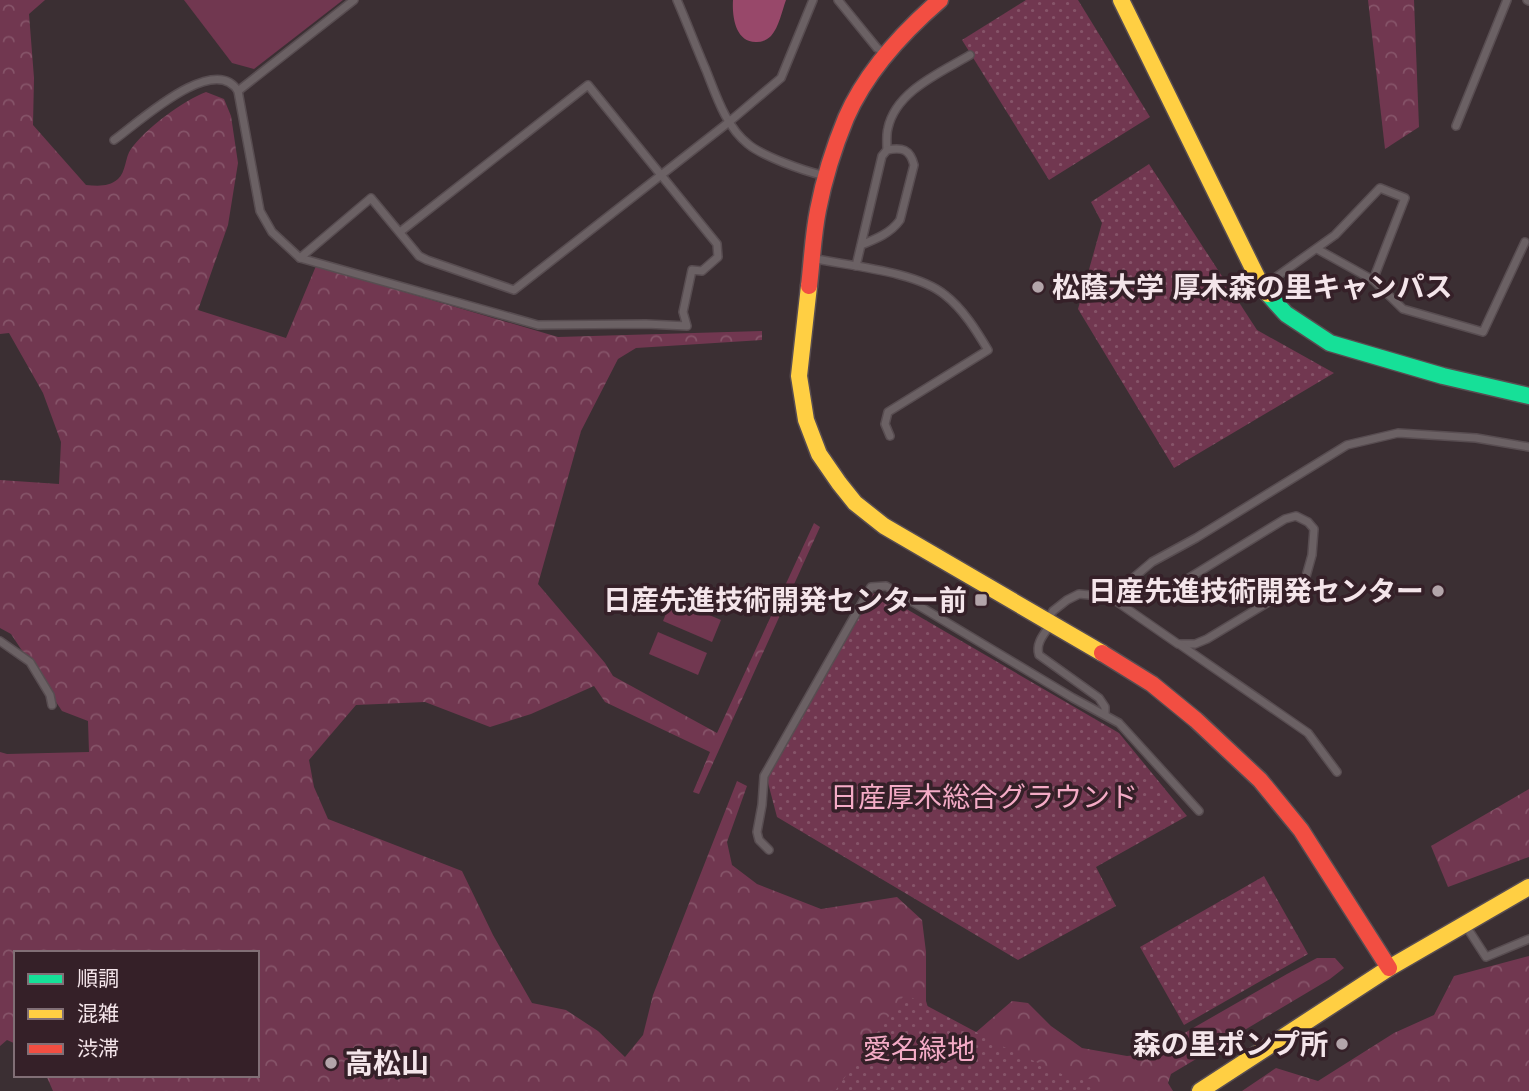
<svg xmlns="http://www.w3.org/2000/svg" width="1529" height="1091" viewBox="0 0 1529 1091" font-family="Jost,'Noto Sans JP',sans-serif">
	<style>
		.grass { fill: #713750 }
		.forest { fill: url(#forest-crowns) }
		.park { fill: url(#park-dots) }
		.water { fill: #98486a }
		.lines { fill: none; stroke-linecap: round; stroke-linejoin: round }
		.lane-casing { stroke: #584d51; stroke-width: 10 }
		.fast-casing { stroke: #584d51; stroke-width: 19 }
		.slow-casing { stroke: #584d51; stroke-width: 19 }
		.jam-casing { stroke: #584d51; stroke-width: 19 }
		.lane { stroke: #6b6164; stroke-width: 7 }
		.fast { stroke: #16e098; stroke-width: 16 }
		.slow { stroke: #ffcf43; stroke-width: 16 }
		.jam { stroke: #f24e42; stroke-width: 16 }
		.poi-dot { fill: #b3a5aa; stroke: #352028; stroke-width: 2.5 }
		.labels { text-anchor: middle; dominant-baseline: central; stroke-width: 7; stroke-linejoin: round; paint-order: stroke }
		.poi-label { font-size: 28px; font-weight: bold; fill: #f4e5ea; stroke: #352028; text-anchor: end }
		.park-label { font-size: 28px; fill: #f4abc6; stroke: #352028 }
	</style>
	<defs>
		<pattern id="forest-crowns" width="20" height="18" patternUnits="userSpaceOnUse" patternTransform="scale(1.75)"><rect width="20" height="18" fill="#713750"/><path d="M2 6a3 3 0 1 1 6 0M12 15a3 3 0 1 1 6 0" fill="none" stroke="#865469"/></pattern>
		<pattern id="park-dots" width="8" height="8" patternUnits="userSpaceOnUse" patternTransform="scale(1.75)"><rect width="8" height="8" fill="#713750"/><path d="M2 2h.1M6 6h.1" fill="none" stroke="#865469" stroke-width="1.8" stroke-linecap="round"/></pattern>
	</defs>
	<rect width="100%" height="100%" fill="#3b2f33"/>
	<g class="grass">
		<polygon points="184,0 343,0 254,69 232,63"/>
		<polygon points="672,599 721,620 712,642 663,621"/>
		<polygon points="658,632 707,653 698,675 649,654"/>
	</g>
	<g class="forest">
		<path d="M0 0H45L29 14 34 78 33 125 86 185C98 186 109 187 118 179 126 172 125 157 131 149 145 129 184 100 206 92L224 99 231 116 238 163 228 225 198 310 286 338 316 266 558 337 762 331V340L636 348 618 359 581 431 538 584 605 663 613 676 717 733 814 523 820 527 699 794 693 792 710 752 605 702 594 686 531 714 490 727 425 702 356 705 309 760 314 787 328 819 462 871 493 935 532 1003 566 1010 598 1031 625 1057 643 1035 653 995 737 781 747 786 727 842 732 865 757 884 821 909 897 897 922 920 926 952V1001L937 1037 959 1047 1012 1001 1028 1003 1051 1026 1082 1048 1127 1056 1148 1054 1287 974 1317 958H1335L1344 968 1330 979 1171 1074 1168 1083 1173 1091H53L46 1075H257V953H16V1044L7 1040 0 1046V752L7 754 89 752 88 721 62 711 11 634 0 628V480L59 484 61 442 43 393 9 333 0 334Z"/>
		<polygon points="1368,0 1414,0 1419,127 1385,149"/>
		<polygon points="1529,789 1529,857 1448,887 1431,846"/>
		<polygon points="1529,956 1529,1091 1242,1091 1276,1068 1318,1081 1394,1033 1434,1015 1454,976"/>
	</g>
	<g class="park">
		<polygon points="1026,0 1078,0 1150,117 1049,180 962,40"/>
		<polygon points="1149,164 1257,330 1334,373 1174,468 1078,309 1102,223 1091,202"/>
		<polygon points="879,593 1119,733 1187,816 1096,867 1116,906 1018,960 777,817 767,779 869,594"/>
		<polygon points="1264,876 1308,954 1184,1025 1140,947"/>
		<polygon points="905,994 1004,1047 1066,1076 1091,1079 1096,1091 835,1091"/>
	</g>
	<path class="water" d="M733 0H786C782 11 779 27 771 36 767 40 762 42 757 42 735 43 732 16 733 0Z"/>
	<g class="lines">
		<defs>
			<g id="lane">
				<path d="M677 0C687 23 696 47 706 70 716 95 726 127 748 144 762 156 804 171 822 175"/>
				<polyline points="838,0 877,48 884,52"/>
				<polyline points="1527,0 1529,1"/>
				<polyline points="238,91 354,0"/>
				<polyline points="1456,126 1507,0"/>
				<path d="M114 140C138 123 214 52 238 91L260 211 272 232 300 258 538 325 646 324 687 326 683 312 692 270 702 271 718 257 717 244 588 85 400 232"/>
				<path d="M887 150C887 143 886 135 888 128 896 91 940 73 970 55"/>
				<polyline points="1317,249 1373,280 1403,309 1483,332 1525,242"/>
				<polyline points="300,258 371,198 419,256 427,260 514,290 729,122 781,78 813,0"/>
				<path d="M816 259C851 266 918 272 945 295 963 309 976 330 988 350L888 412 885 424 890 436"/>
				<path d="M856 266 882 156 887 150C902 147 910 149 914 165L900 220C891 233 876 239 861 245"/>
				<polyline points="1265,285 1335,235 1380,188 1405,198 1373,280"/>
				<polyline points="1119,590 1152,562 1196,538 1347,445 1398,433 1476,438 1529,447"/>
				<polyline points="1048,619 1053,611 1067,600 1079,594 1110,597 1178,644 1195,644 1207,639 1305,580 1312,555 1314,529 1308,522 1296,516 1285,519 1184,581 1166,589 1127,589 1110,597"/>
				<path d="M1051 624C1045 633 1035 643 1039 655L1099 698 1105 707V714"/>
				<polyline points="0,641 30,662 50,695 52,705"/>
				<polyline points="1179,644 1308,733 1337,772"/>
				<polyline points="769,850 759,840 757,832 762,805 764,776 871,587 886,586 1073,698 1119,723 1199,811"/>
				<polyline points="1466,926 1486,957 1529,939"/>
			</g>
			<polyline id="fast" points="1268,294 1286,314 1330,343 1443,376 1529,396"/>
			<g id="slow">
				<polyline points="1121,0 1262,287 1268,294"/>
				<polyline points="809,286 799,376 806,420 819,454 839,483 855,503 884,526 1102,653"/>
				<polyline points="1200,1091 1389,968 1529,887"/>
			</g>
			<g id="jam">
				<path d="M809 286C812 261 813 235 818 210 824 179 834 147 846 118 866 72 903 32 940 0"/>
				<polyline points="1102,653 1152,684 1196,720 1260,780 1301,830 1389,968"/>
			</g>
		</defs>
		<use href="#lane" class="lane-casing"/>
		<use href="#fast" class="fast-casing"/>
		<use href="#slow" class="slow-casing"/>
		<use href="#jam" class="jam-casing"/>
		<use href="#lane" class="lane"/>
		<use href="#fast" class="fast"/>
		<use href="#slow" class="slow"/>
		<use href="#jam" class="jam"/>
	</g>
	<g class="poi-dot">
		<circle cx="1038" cy="287" r="7"/>
		<circle cx="1438" cy="591" r="7"/>
		<rect x="974" y="593" width="14" height="14" rx="3.5"/>
		<circle cx="1342" cy="1044" r="7"/>
		<circle cx="331" cy="1063" r="7"/>
	</g>
	<g class="labels">
		<g class="poi-label">
			<text x="1052" y="287" text-anchor="start">松蔭大学 厚木森の里キャンパス</text>
			<text x="1424" y="591">日産先進技術開発センター</text>
			<text x="967" y="600">日産先進技術開発センター前</text>
			<text x="1328" y="1044">森の里ポンプ所</text>
			<text x="345" y="1063" text-anchor="start">高松山</text>
		</g>
		<g class="park-label">
			<text x="984" y="797">日産厚木総合グラウンド</text>
			<text x="919" y="1049">愛名緑地</text>
		</g>
	</g>
	<rect x="14" y="951" width="245" height="126" fill="#352028" stroke="#816f76" stroke-width="2"/>
	<rect x="28" y="974" width="35" height="10" fill="#16e098" stroke="#816f76" stroke-width="2"/>
	<text x="77" y="986" font-size="21" fill="#f4e5ea">順調</text>
	<rect x="28" y="1009" width="35" height="10" fill="#ffcf43" stroke="#816f76" stroke-width="2"/>
	<text x="77" y="1021" font-size="21" fill="#f4e5ea">混雑</text>
	<rect x="28" y="1044" width="35" height="10" fill="#f24e42" stroke="#816f76" stroke-width="2"/>
	<text x="77" y="1056" font-size="21" fill="#f4e5ea">渋滞</text>
</svg>
